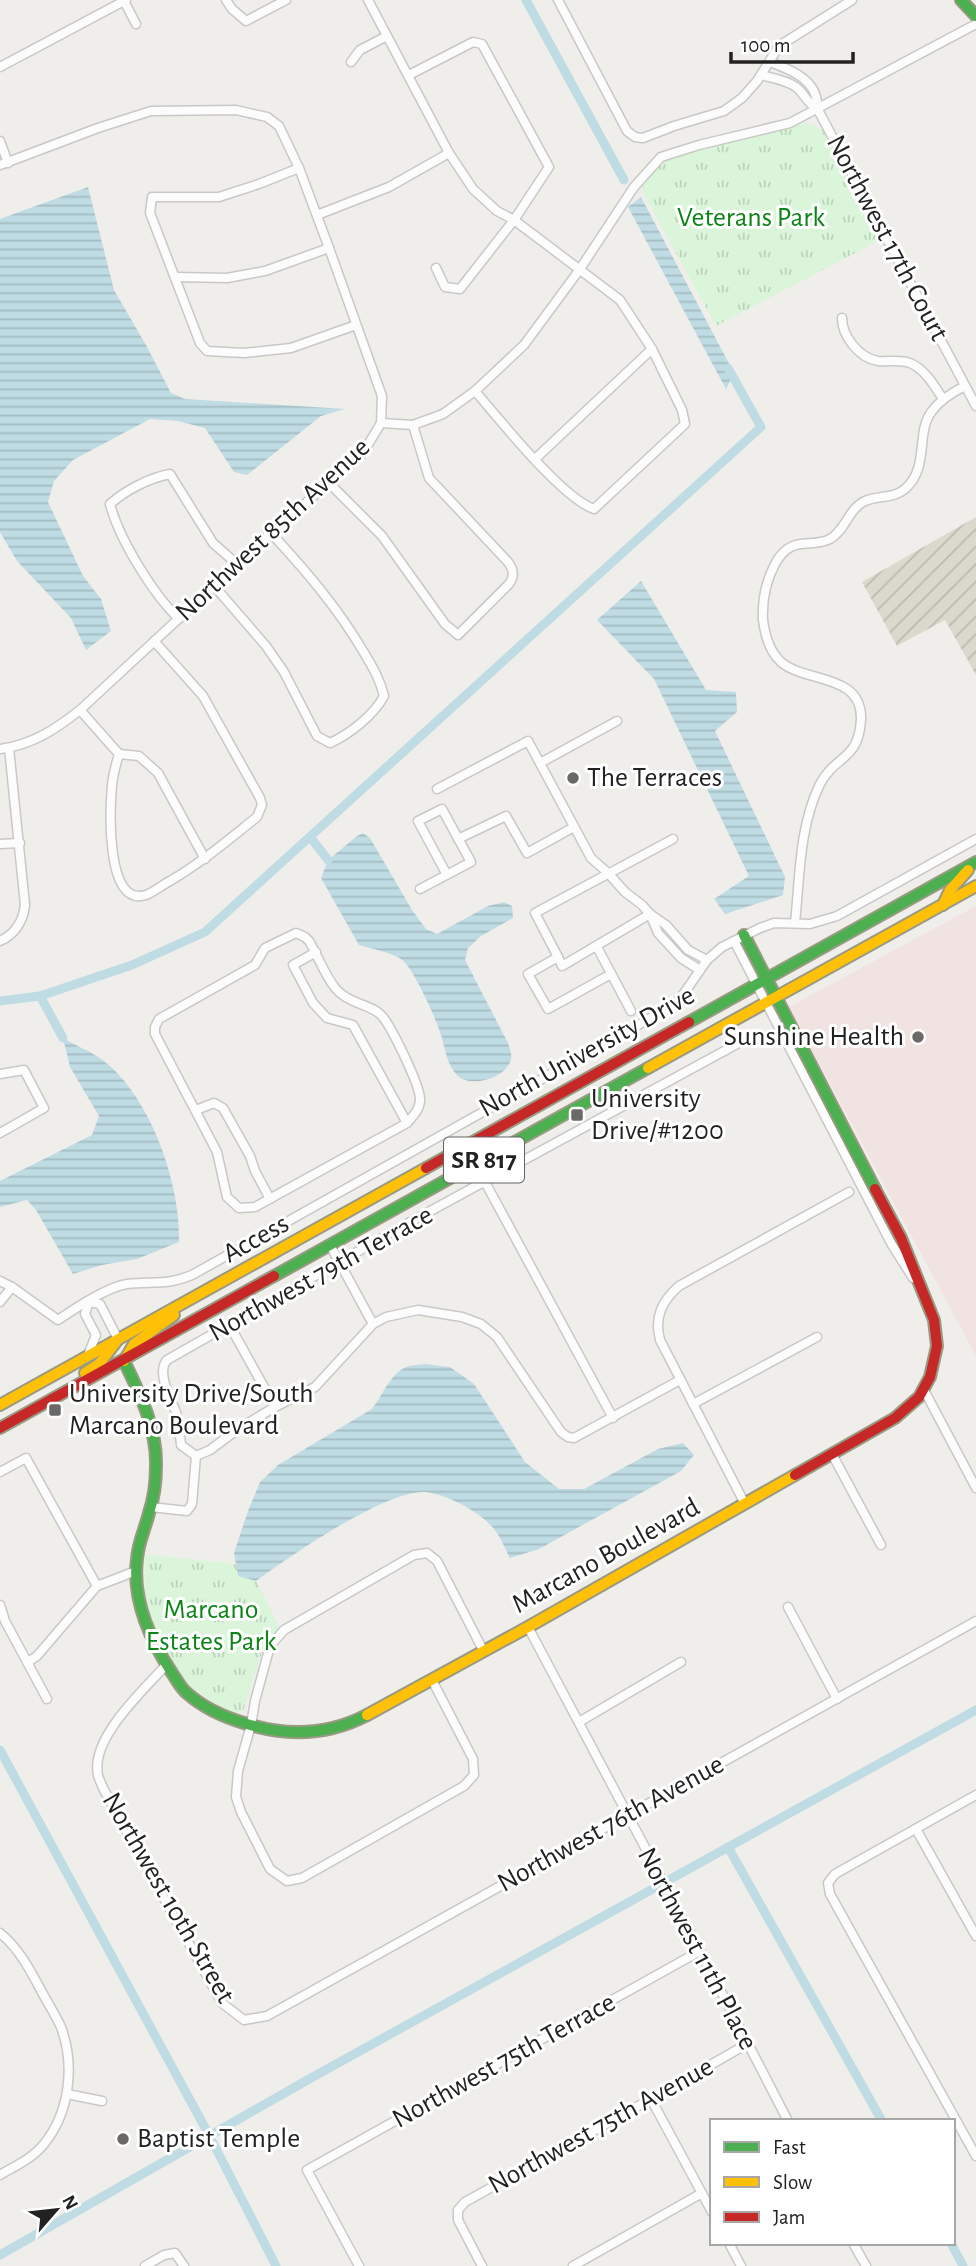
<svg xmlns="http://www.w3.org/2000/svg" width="976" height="2266" viewBox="0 0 976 2266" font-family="'Alegreya Sans',sans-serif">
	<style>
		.commercial { fill: #f1e3e1 }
		.construction { fill: url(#construction-furrows) }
		.park { fill: url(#park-tufts) }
		.water { fill: url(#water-rules) }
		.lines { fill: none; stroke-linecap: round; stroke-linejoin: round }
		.canal { stroke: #bfdbe3; stroke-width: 9 }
		.street-casing { stroke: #c9c8c7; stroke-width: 11 }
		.fast-casing { stroke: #999a82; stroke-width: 14 }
		.slow-casing { stroke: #999a82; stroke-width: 14 }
		.jam-casing { stroke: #999a82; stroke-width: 14 }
		.street { stroke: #fdfcfc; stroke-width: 8 }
		.fast { stroke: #4caf50; stroke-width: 10 }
		.slow { stroke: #ffc107; stroke-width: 10 }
		.jam { stroke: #c62828; stroke-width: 10 }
		.poi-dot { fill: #6a6968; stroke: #fff; stroke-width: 2.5 }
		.labels { text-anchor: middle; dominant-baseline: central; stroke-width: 6; stroke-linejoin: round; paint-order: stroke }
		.shield { fill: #fff; stroke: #646464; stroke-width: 2 }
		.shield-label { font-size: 26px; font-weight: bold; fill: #222 }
		.park-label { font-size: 28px; fill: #0c8416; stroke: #fff }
		.street-label { font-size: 28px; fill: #222; stroke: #fff }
		.poi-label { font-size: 28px; fill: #222; stroke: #fff; text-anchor: start }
	</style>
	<defs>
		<pattern id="construction-furrows" width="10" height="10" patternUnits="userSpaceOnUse" patternTransform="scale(1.75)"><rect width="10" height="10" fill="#d9d9cd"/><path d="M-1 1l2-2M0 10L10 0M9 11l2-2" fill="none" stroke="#babab0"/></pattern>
		<pattern id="park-tufts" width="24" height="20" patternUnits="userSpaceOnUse" patternTransform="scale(1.75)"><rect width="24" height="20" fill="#daf5da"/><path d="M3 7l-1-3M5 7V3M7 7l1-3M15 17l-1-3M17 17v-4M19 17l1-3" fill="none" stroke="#bbd2bb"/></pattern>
		<pattern id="water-rules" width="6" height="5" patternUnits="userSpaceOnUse" patternTransform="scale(1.75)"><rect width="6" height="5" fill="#bfdbe3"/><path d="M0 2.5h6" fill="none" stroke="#a4bcc2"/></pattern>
	</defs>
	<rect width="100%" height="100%" fill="#f0eeeb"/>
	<polygon class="commercial" points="976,906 976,1356 789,1007"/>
	<polygon class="construction" points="976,517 976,675 945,620 897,646 862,582"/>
	<g class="park">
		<polygon points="806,123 822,129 878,241 716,326 641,189 663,161 679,154"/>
		<polygon points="145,1554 236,1564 238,1576 256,1581 280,1628 264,1645 243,1711 237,1714 224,1709 188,1686 163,1657 145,1612"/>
	</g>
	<g class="water">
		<polygon points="88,187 114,290 146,345 171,393 185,399 345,409 321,416 247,475 234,472 205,428 178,421 150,419 73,460 54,481 48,502 83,576 101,599 111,631 86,650 71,618 17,561 0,532 0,219"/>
		<polygon points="641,197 734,373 726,389 628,207"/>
		<polygon points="641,581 706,690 736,692 737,712 715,731 785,877 783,895 725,914 714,899 749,876 654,679 597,620"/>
		<path d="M363 833 370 838 412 910 426 929 437 934 488 906 504 902 512 906 513 918 481 936 468 948 465 960 508 1043C510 1049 512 1054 511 1059 507 1078 470 1089 457 1075 447 1065 445 1048 441 1035 436 1019 414 968 401 959 390 952 372 949 359 945L321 878 328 860 357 836Z"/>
		<path d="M63 1038C76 1046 93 1052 105 1062 151 1098 181 1185 179 1242L137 1259 102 1265 73 1274 36 1210 27 1200 0 1207V1181L92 1135 99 1116 70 1067Z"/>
		<path d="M425 1364 450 1367 474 1384 525 1462 559 1489H584L658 1449 683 1443 694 1455 681 1471 539 1549 510 1558C505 1549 501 1537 494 1529 481 1512 446 1494 425 1492 385 1490 289 1557 256 1581L238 1576 234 1553 248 1511 260 1482 278 1465 372 1409C383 1395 390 1374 406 1367 411 1365 419 1365 425 1364Z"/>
	</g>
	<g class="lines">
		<g class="canal">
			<polyline points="526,0 624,180"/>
			<polyline points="311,838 328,860"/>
			<polyline points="40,996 63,1038"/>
			<polyline points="0,1001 40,996 132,965 205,932 761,427 728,368"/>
			<polyline points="0,1750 209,2135 276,2266"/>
			<polyline points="728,1847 882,2121"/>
			<polyline points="951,2243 963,2266"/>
			<polyline points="0,2255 311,2078 976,1710"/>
		</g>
		<defs>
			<g id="street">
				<polyline points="226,0 232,9 246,21 286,0"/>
				<path d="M368 0 449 153 473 189 497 211 514 220 620 300 652 349 682 410 685 424 594 509C561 497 500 420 475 391"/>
				<polyline points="558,0 627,131 635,137 643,138 674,126 724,111 742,98 757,81 779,46 852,0"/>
				<polyline points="124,1 136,24"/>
				<polyline points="351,62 360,50 387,36"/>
				<path d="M770 62C792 70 819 81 817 108L976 406"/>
				<polyline points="0,67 126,0"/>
				<polyline points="409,75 473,42 482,44 549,167 514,220 460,289 445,287 436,268"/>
				<path d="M761 75C772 78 786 80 796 87 805 94 807 104 817 108"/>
				<polyline points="0,141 8,163"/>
				<polyline points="0,165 98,128 151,111 236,110 267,117 279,126 299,168 329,248 382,396 381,423"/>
				<polyline points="299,168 259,184 219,197 152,197 150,213 200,343 207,351 244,353 291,348 356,325"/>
				<polyline points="317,215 389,187 449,153"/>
				<polyline points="176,277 227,278 265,271 329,248"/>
				<path d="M842 318C842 336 859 358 878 361 888 362 900 359 910 363 925 369 935 387 943 399"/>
				<polyline points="381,423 413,425 443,414 475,391 524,345 580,269 634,187 661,157 699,145 790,123 976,24"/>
				<polyline points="535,459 652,349"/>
				<path d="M329 483 382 536 445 624 458 635 508 585C515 577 514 570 508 562L429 478 413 425"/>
				<path d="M215 587 266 646 284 672 317 736 330 743C350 734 374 715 384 696 380 679 372 666 363 651 337 607 306 571 271 533"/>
				<path d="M179 619C153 594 119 539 110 504 126 490 149 478 170 474L213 543 238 565"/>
				<path d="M80 710 119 754C116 764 113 775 112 785 110 808 105 908 146 895 154 892 162 885 170 881 201 863 228 840 257 817L262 805 260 798 203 696 154 641"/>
				<path d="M0 749C32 745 56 729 80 710L271 533 363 453 381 423"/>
				<polyline points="119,754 139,756 158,773 205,859"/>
				<polyline points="540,763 617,721"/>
				<polyline points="437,789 528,741 591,858 608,873 625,892 642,905 650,914 658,933 681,958 700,970"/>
				<polyline points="458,839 506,816 527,853 574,827"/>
				<polyline points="0,844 20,843"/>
				<polyline points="420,889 471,862 442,809 418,821 447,875"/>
				<polyline points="650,914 666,925 688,950 707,960"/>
				<path d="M795 923C800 876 799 827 820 784 835 755 859 761 861 719 862 673 805 683 781 662 769 651 765 636 763 620 762 600 766 581 775 564 791 534 810 549 830 539 846 530 848 509 865 501 879 495 893 499 905 489 930 467 915 433 932 411 940 400 953 392 965 386"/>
				<path d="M296 933 305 937 309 941C318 956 325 976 336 989 349 1004 373 1005 382 1016 392 1028 421 1087 420 1100 420 1109 413 1116 407 1123L255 1207 239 1208 227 1197 217 1152 155 1034V1027L159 1019 255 965 265 948Z"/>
				<path d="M0 941C15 934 23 922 25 905L9 748"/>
				<polyline points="734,941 891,1243 913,1278"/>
				<polyline points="597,947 631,1011"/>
				<polyline points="316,952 293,965 313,1003 327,1018 353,1025 407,1123"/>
				<polyline points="558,957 562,966 650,914"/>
				<polyline points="611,974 548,1009 528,974 558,957 535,913 673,839"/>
				<polyline points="0,1074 24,1070 44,1108 0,1133"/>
				<polyline points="196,1110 214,1103 223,1108 250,1156 255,1171 270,1199"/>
				<polyline points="485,1182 613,1418"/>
				<polyline points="330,1245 373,1324"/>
				<path d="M0 1281 12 1287 58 1320C74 1309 107 1287 127 1284 152 1281 167 1286 192 1275L672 1006 680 999 707 960 722 947 760 928 774 923 810 924 837 916 976 839"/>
				<polyline points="0,1302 12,1287"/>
				<polyline points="230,1326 275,1407"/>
				<polyline points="88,1355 96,1335 85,1314 89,1302 100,1304 118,1339"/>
				<polyline points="924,1390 976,1488"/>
				<polyline points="693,1404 817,1337"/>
				<polyline points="832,1454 881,1545"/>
				<path d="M196 1456 181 1445C180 1435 179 1422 176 1412 171 1400 156 1372 167 1360L401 1227 737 1044"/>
				<polyline points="196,1456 210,1450 238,1429 275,1407 315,1387 373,1324 386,1317 418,1310 462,1317 481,1324 497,1337 561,1432 568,1437 574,1438 680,1380"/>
				<polyline points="0,1472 26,1458 97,1586"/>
				<path d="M745 1504 660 1340C654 1317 662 1301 679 1286L849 1192"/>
				<polyline points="151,1507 187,1511 192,1504 196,1456"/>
				<polyline points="0,1605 5,1621 47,1699"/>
				<polyline points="788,1607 837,1699"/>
				<polyline points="528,1627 700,1951 788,2121"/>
				<polyline points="28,1662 37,1656 97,1586 136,1571"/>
				<path d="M166 1665C144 1690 90 1738 98 1775 99 1780 102 1785 104 1790L222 2003 244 2020 267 2016 976 1621"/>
				<polyline points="432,1680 473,1759 474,1775 464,1786 302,1878 287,1881 270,1869 241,1812 236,1797 238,1771 251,1725 255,1701 270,1646 284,1630 414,1555 427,1553 437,1561 483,1650"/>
				<polyline points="579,1722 681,1662"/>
				<polyline points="976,1795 835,1874 828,1883 830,1894 976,2156"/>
				<polyline points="916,1829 976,1936"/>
				<path d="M0 1933C20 1949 31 1972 43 1994 49 2005 56 2016 61 2027 75 2065 70 2112 44 2144 33 2158 15 2166 0 2175"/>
				<polyline points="67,2094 102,2101"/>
				<polyline points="651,2099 712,2212"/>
				<polyline points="729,2243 741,2266"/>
				<polyline points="853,2243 866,2266"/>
				<polyline points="145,2266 164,2255 175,2253 184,2266"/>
				<polyline points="359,2266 307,2170 700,1951"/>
				<polyline points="482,2266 458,2220 458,2210 465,2202 651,2099 747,2044"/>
				<polyline points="573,2266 702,2193"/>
			</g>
			<g id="fast">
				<polyline points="961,0 976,16"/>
				<polyline points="744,935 875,1189"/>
				<polyline points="689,1022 976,862"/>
				<polyline points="274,1276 648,1068"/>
				<path d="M124 1361C140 1394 157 1428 156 1466 156 1482 154 1498 149 1513 145 1529 138 1543 137 1559 132 1600 150 1640 172 1673 177 1680 181 1689 188 1694 204 1708 224 1717 244 1723 287 1737 327 1736 367 1715"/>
			</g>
			<g id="slow">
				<polyline points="943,905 950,890 968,870"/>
				<polyline points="648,1068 976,886"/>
				<polyline points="124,1361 134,1344 174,1315"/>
				<polyline points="85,1373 99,1364 116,1342"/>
				<polyline points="0,1405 426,1168"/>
				<polyline points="367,1715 528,1627 795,1475"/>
			</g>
			<g id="jam">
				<polyline points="426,1168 689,1022"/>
				<polyline points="0,1428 274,1276"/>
				<polyline points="795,1475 895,1418 919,1397 930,1377 937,1346 934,1320 901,1238 875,1189"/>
			</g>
		</defs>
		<use href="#street" class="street-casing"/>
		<use href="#fast" class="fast-casing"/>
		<use href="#slow" class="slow-casing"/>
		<use href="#jam" class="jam-casing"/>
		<use href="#street" class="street"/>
		<use href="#fast" class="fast"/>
		<use href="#slow" class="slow"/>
		<use href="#jam" class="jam"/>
	</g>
	<g class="poi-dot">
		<circle cx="573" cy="778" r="7"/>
		<circle cx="918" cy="1037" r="7"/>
		<rect x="570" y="1108" width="14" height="14" rx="3.5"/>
		<rect x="48" y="1403" width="14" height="14" rx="3.5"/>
		<circle cx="123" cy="2139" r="7"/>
	</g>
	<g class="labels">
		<rect class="shield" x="444" y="1137.5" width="80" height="45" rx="5"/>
		<g class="shield-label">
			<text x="484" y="1160">SR 817</text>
		</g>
		<g class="park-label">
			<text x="751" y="218">Veterans Park</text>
			<text x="211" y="1610">Marcano<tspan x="211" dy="32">Estates Park</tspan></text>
		</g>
		<g class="street-label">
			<text transform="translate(887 238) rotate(62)">Northwest 17th Court</text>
			<text transform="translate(273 530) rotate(-43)">Northwest 85th Avenue</text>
			<text transform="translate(587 1052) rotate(-29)">North University Drive</text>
			<text transform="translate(256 1239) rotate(-29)">Access</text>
			<text transform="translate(321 1274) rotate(-29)">Northwest 79th Terrace</text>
			<text transform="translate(606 1556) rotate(-29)">Marcano Boulevard</text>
			<text transform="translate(611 1824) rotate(-29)">Northwest 76th Avenue</text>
			<text transform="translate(168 1898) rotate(60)">Northwest 10th Street</text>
			<text transform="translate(697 1949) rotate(62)">Northwest 11th Place</text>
			<text transform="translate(504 2061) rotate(-29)">Northwest 75th Terrace</text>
			<text transform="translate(601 2126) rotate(-29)">Northwest 75th Avenue</text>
		</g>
		<g class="poi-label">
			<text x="587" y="778">The Terraces</text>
			<text x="904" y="1037" text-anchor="end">Sunshine Health</text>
			<text x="591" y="1099">University<tspan x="591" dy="32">Drive/#1200</tspan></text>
			<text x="69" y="1394">University Drive/South<tspan x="69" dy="32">Marcano Boulevard</tspan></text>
			<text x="137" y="2139">Baptist Temple</text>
		</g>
	</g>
	<rect x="710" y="2119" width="245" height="126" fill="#ffffff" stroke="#a7a7a7" stroke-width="2"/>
	<rect x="724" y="2142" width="35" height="10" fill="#4caf50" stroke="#a7a7a7" stroke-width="2"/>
	<text x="773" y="2154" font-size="21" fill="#222222">Fast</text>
	<rect x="724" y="2177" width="35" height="10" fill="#ffc107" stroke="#a7a7a7" stroke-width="2"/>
	<text x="773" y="2189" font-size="21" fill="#222222">Slow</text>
	<rect x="724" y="2212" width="35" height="10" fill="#c62828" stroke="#a7a7a7" stroke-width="2"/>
	<text x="773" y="2224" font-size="21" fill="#222222">Jam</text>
	<g transform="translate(56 2210) rotate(62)" stroke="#ffffff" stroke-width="5" paint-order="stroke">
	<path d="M0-5L12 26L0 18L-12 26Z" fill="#222222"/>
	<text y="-10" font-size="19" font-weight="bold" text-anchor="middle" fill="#222222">N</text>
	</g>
	<path d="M731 52v10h122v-10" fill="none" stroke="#222222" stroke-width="3.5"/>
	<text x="741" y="52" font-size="21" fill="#222222" stroke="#ffffff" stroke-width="5" paint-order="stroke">100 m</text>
</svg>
